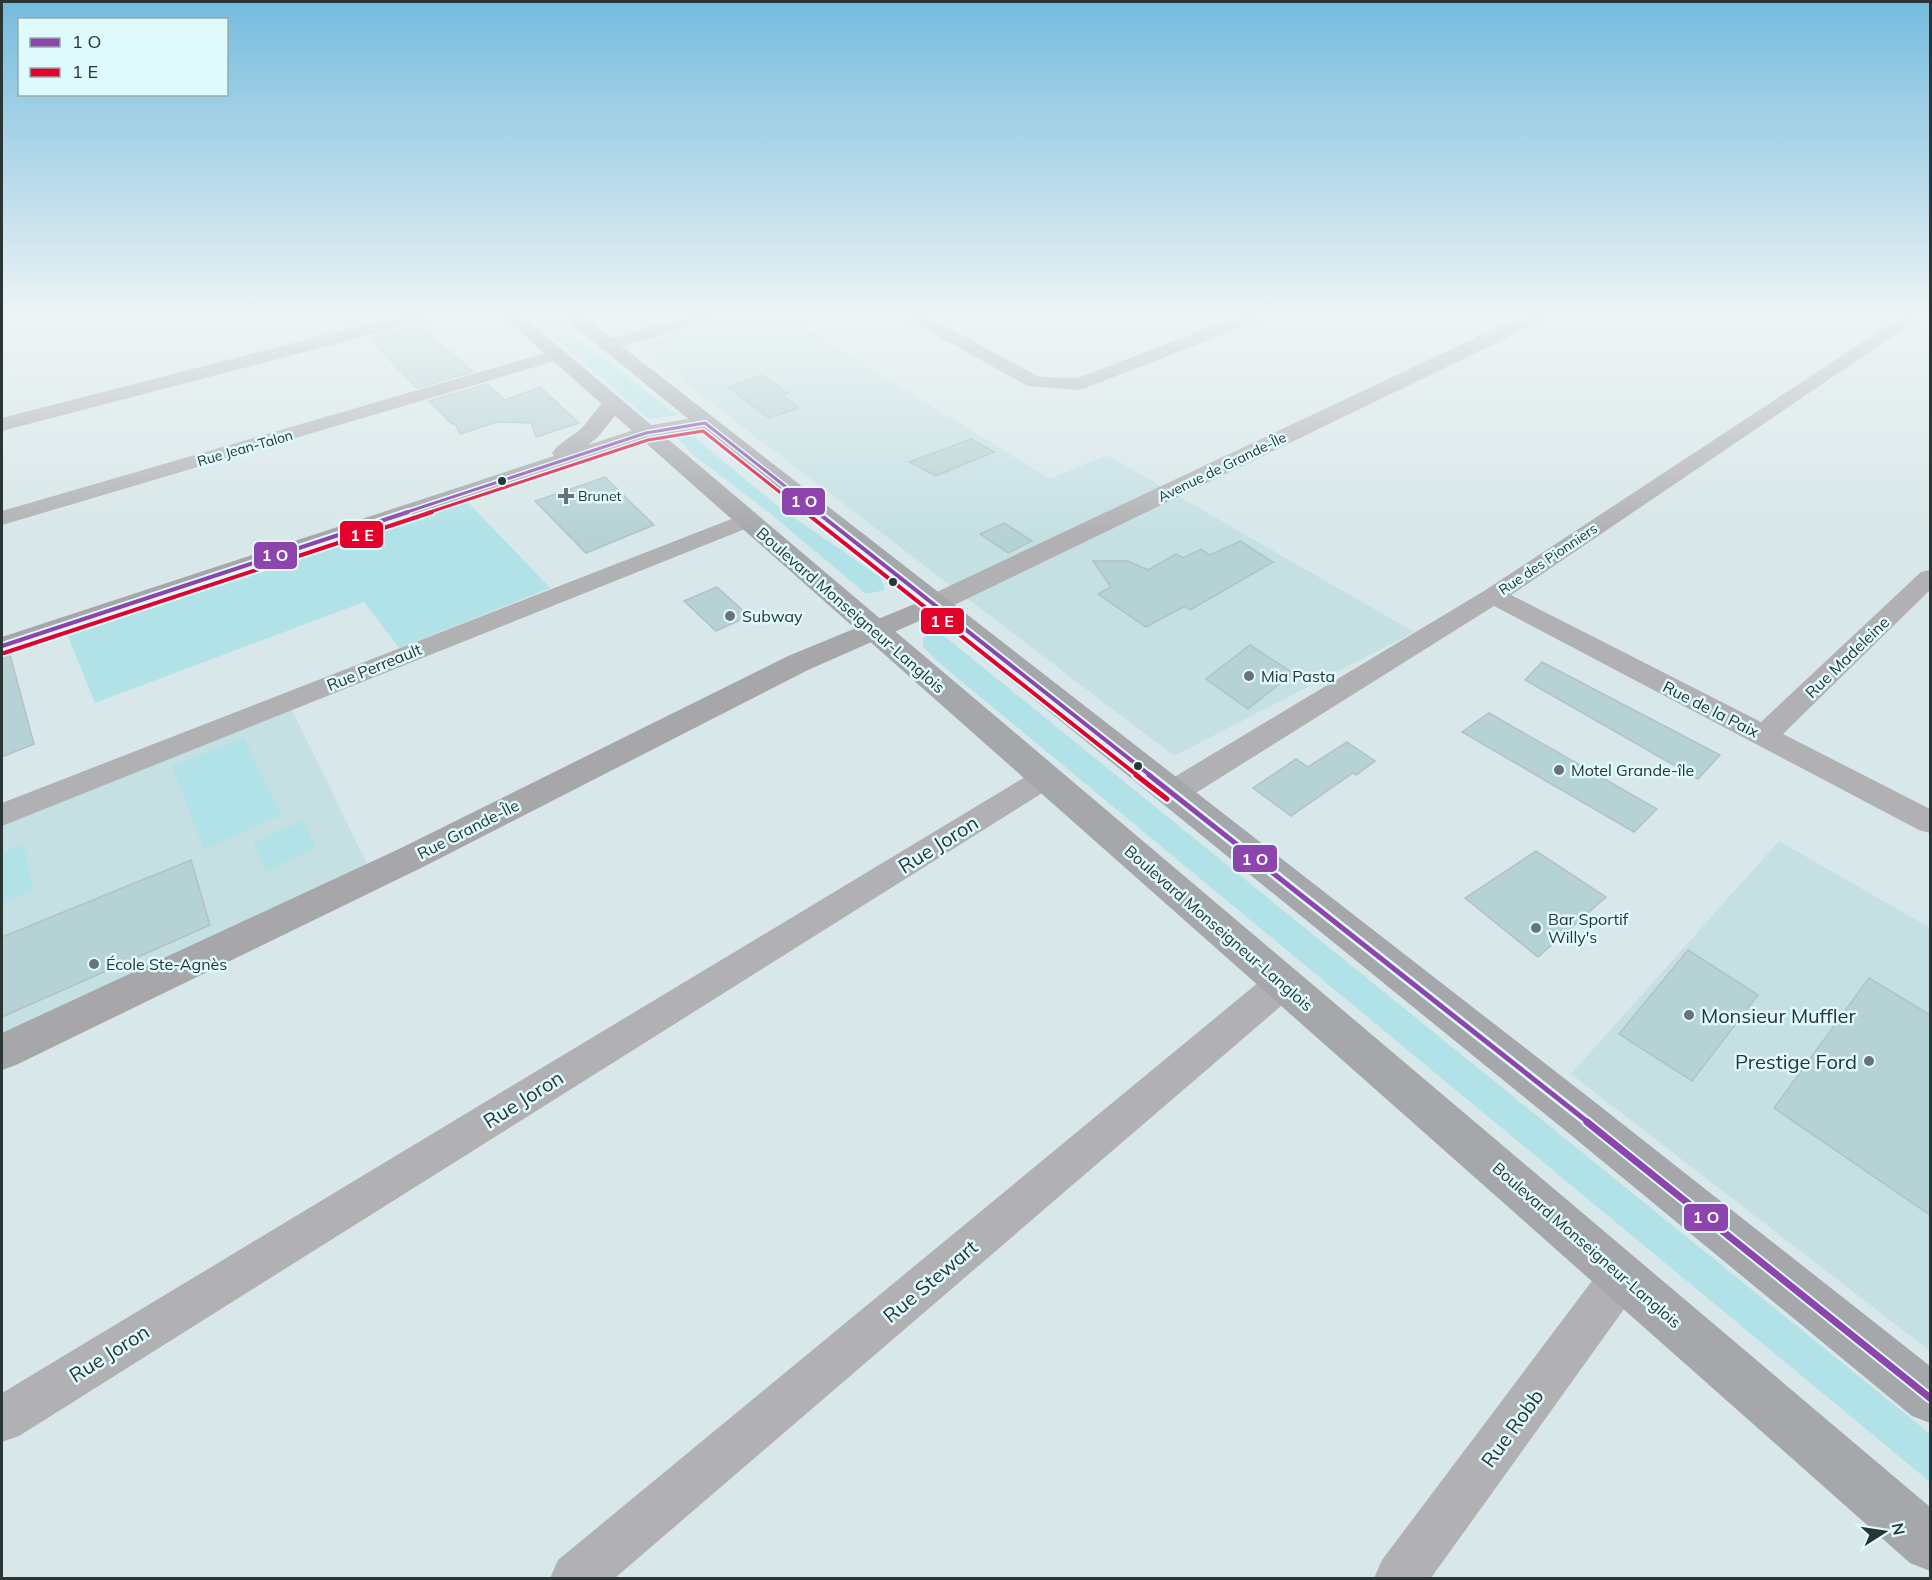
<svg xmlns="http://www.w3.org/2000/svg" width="1932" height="1580" viewBox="0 0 1932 1580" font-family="Mulish,sans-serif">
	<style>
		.built { fill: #c5e0e3 }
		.green { fill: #b0e2e7 }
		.building { fill: #b5d2d5; stroke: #b5c1c2; stroke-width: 1.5 }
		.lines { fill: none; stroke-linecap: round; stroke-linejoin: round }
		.minor { fill: #b1b1b3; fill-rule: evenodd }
		.tertiary { fill: #b1b1b3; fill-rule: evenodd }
		.secondary { fill: #a7a6a8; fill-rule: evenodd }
		.trunk { fill: #a6a7aa; fill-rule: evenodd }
		.bus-1-far3-casing { stroke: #defafd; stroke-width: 6 }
		.bus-1-far2-casing { stroke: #defafd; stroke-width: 8 }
		.bus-1-far1-casing { stroke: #defafd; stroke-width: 10 }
		.bus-1-casing { stroke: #defafd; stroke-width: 11 }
		.bus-2-far2-casing { stroke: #defafd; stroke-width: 6 }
		.bus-2-far1-casing { stroke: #defafd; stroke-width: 8 }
		.bus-2-casing { stroke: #defafd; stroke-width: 10 }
		.bus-1-far3 { stroke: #8e44ad; stroke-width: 3 }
		.bus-1-far2 { stroke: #8e44ad; stroke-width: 4 }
		.bus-1-far1 { stroke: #8e44ad; stroke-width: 5 }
		.bus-1 { stroke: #8e44ad; stroke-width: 7 }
		.bus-2-far2 { stroke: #e4002b; stroke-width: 3 }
		.bus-2-far1 { stroke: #e4002b; stroke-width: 4 }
		.bus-2 { stroke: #e4002b; stroke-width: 5 }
		.bus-dot { fill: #2a3536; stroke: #defafd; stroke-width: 2 }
		.poi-dot { fill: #677375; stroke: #defafd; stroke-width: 2 }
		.labels { text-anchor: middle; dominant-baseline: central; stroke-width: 5; stroke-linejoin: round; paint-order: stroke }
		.far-street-label { font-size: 14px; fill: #2a3536; stroke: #defafd }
		.far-poi-label { font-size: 14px; fill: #2a3536; stroke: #defafd; text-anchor: start }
		.street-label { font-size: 16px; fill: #2a3536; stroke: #defafd }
		.poi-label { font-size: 16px; fill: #2a3536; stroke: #defafd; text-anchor: start }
		.near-street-label { font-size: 20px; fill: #2a3536; stroke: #defafd }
		.near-poi-label { font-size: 20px; fill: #2a3536; stroke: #defafd; text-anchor: start }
		.line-badge { stroke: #defafd; stroke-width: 2 }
		.badge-label { font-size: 16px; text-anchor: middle; font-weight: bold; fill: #fff }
	</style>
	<rect width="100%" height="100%" fill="#d8e7e9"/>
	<g class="built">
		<polygon points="728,313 781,313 1050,479 1107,455 1414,632 1174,756 638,347"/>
		<polygon points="288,702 373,876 2,1052 2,815"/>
		<polygon points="1779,841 1930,928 1930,1351 1571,1074"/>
	</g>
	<g class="green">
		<polygon points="526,313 544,313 677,415 649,419"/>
		<polygon points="684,435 693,436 780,508 880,577 885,590 866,594 771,514 692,454 678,438"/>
		<polygon points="464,498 550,588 399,648 364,602 95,703 68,636"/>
		<polygon points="933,633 943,635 1930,1434 1930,1482 937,661 923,646 923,638"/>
		<polygon points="244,738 281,815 204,849 172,766"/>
		<polygon points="303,821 316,848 266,871 253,843"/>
		<polygon points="23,844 34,890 2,904 2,853"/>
	</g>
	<g class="building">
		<polygon points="345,313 403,313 356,325"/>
		<polygon points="419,325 473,372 417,388 369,338"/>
		<polygon points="762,375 787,393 782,395 799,408 769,418 728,387"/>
		<polygon points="487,384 505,400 540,387 579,423 536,437 531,423 497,422 460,434 455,424 452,424 429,401"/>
		<polygon points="971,439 994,452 936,476 909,462"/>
		<polygon points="605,477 654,525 586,553 535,501"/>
		<polygon points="1004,523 1032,541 1008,553 980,534"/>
		<polygon points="1240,541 1273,562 1190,610 1185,606 1146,627 1098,594 1111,587 1093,561 1128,561 1148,570 1176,554 1183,558 1201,549 1210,555"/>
		<polygon points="717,587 749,616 716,631 684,601"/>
		<polygon points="1250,645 1293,673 1248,709 1206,679"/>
		<polygon points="10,655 34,744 2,757 2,657"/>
		<polygon points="1542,662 1720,755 1698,779 1525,680"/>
		<polygon points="1489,713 1657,809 1634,832 1462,732"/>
		<polygon points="1347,742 1375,761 1356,775 1353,773 1291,816 1253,788 1296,759 1308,767"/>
		<polygon points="1536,851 1606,897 1538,957 1465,898"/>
		<polygon points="191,860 210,925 2,1017 2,937"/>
		<polygon points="1688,950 1758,995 1692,1081 1619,1034"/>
		<polygon points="1869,978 1930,1015 1930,1215 1774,1108"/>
	</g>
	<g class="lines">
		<g class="minor">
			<polygon points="699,313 726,313 723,317 613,349 601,349 598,345 601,341"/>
			<polygon points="900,313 921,313 1039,377 1078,378 1247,313 1271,313 1268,317 1080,390 1028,386 903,317"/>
			<polygon points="1907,313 1927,313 1511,595 1761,722 1921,572 1930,570 1930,590 1783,734 1930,809 1930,833 1919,830 1494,606 1183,801 1172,804 1161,801 1157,793 1161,785 1484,591"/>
			<polygon points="556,350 562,351 565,355 562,359 2,525 2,511"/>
			<polygon points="747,513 755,515 758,520 755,525 2,826 2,803"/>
			<polygon points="1045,767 1055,771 1060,778 1055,785 19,1436 2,1442 2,1393 1035,771"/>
			<polygon points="1283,968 1295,972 1301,983 1295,994 615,1578 550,1578 558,1560 1271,972"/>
			<polygon points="1622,1254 1637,1261 1644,1276 1637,1291 1431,1578 1374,1578 1382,1560 1607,1261"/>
		</g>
		<g class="tertiary">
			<polygon points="411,313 441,313 439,317 2,431 2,418"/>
			<polygon points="1528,313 1552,313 1550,317 944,610 934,612 924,610 920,604 924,598"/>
		</g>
		<g class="secondary">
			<path d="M613 398 621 399 624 404 598 437 588 445 646 426 705 416 713 418 716 423 713 428 705 430 650 439 2 655V637L554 456 552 453C559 442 572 437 582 428 592 418 599 401 613 398Z"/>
			<polygon points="934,596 944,598 948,604 944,610 808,670 423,867 16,1065 2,1070 2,1033 399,849 788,656"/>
		</g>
		<g class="trunk">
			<polygon points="499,313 519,313 1930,1507 1930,1571 1910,1563"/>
			<polygon points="558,313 579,313 1596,1103 1930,1366 1930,1423 1912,1416 1566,1131"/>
		</g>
		<defs>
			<polyline id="bus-1-far3" points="404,513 646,433 705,423 819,513"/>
			<g id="bus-1-far2">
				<polyline points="817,512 1151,776"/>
				<polyline points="2,646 408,512"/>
			</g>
			<polyline id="bus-1-far1" points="1149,775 1589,1123"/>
			<polyline id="bus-1" points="1587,1122 1930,1398"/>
			<polyline id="bus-2-far2" points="427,513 648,440 703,431 806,513"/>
			<g id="bus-2-far1">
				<polyline points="805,512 1138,776"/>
				<polyline points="4,653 432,512"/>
			</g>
			<polyline id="bus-2" points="1136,775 1167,799"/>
		</defs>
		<use href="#bus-1-far3" class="bus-1-far3-casing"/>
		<use href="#bus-1-far2" class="bus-1-far2-casing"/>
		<use href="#bus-1-far1" class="bus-1-far1-casing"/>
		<use href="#bus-1" class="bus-1-casing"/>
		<use href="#bus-2-far2" class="bus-2-far2-casing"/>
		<use href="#bus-2-far1" class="bus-2-far1-casing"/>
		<use href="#bus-2" class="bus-2-casing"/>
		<use href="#bus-1-far3" class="bus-1-far3"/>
		<use href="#bus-1-far2" class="bus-1-far2"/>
		<use href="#bus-1-far1" class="bus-1-far1"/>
		<use href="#bus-1" class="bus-1"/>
		<use href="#bus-2-far2" class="bus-2-far2"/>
		<use href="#bus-2-far1" class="bus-2-far1"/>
		<use href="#bus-2" class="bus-2"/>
	</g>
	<linearGradient id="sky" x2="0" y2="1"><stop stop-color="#75bbde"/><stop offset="0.59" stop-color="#edf4f5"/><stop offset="1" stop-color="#edf4f5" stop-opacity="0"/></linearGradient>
	<rect width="1932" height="534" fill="url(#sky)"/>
	<g class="bus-dot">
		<circle cx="502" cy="481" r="5"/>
		<circle cx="893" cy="582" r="5"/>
		<circle cx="1138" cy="766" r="5"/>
	</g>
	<g class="poi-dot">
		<path d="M563 487h6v6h6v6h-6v6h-6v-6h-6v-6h6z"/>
		<circle cx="730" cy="616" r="6"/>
		<circle cx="1249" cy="676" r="6"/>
		<circle cx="1559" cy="770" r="6"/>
		<circle cx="1536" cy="928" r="6"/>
		<circle cx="94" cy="964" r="6"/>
		<circle cx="1689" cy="1015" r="6"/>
		<circle cx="1869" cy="1061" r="6"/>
	</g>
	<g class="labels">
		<g class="far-street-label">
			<text transform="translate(245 448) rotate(-16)">Rue Jean-Talon</text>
			<text transform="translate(1222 467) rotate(-26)">Avenue de Grande-Île</text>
			<text transform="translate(1548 559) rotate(-34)">Rue des Pionniers</text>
		</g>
		<g class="far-poi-label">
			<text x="578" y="496">Brunet</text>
		</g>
		<g class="street-label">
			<text transform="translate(851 610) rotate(41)">Boulevard Monseigneur-Langlois</text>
			<text transform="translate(1847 657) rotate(-44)">Rue Madeleine</text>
			<text transform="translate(374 667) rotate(-22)">Rue Perreault</text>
			<text transform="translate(1711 709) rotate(27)">Rue de la Paix</text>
			<text transform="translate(468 829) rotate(-27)">Rue Grande-Île</text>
			<text transform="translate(1219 928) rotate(41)">Boulevard Monseigneur-Langlois</text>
			<text transform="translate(1587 1245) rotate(41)">Boulevard Monseigneur-Langlois</text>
		</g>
		<g class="poi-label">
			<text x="742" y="616">Subway</text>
			<text x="1261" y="676">Mia Pasta</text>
			<text x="1571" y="770">Motel Grande-île</text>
			<text x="1548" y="919">Bar Sportif<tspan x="1548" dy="18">Willy's</tspan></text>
			<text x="106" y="964">École Ste-Agnès</text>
		</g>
		<g class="near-street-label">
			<text transform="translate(938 844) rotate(-32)">Rue Joron</text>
			<text transform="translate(523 1099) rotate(-32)">Rue Joron</text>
			<text transform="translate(930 1281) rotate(-40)">Rue Stewart</text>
			<text transform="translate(109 1353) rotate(-32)">Rue Joron</text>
			<text transform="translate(1512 1428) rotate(-54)">Rue Robb</text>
		</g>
		<g class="near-poi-label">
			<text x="1701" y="1015">Monsieur Muffler</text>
			<text x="1857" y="1061" text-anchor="end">Prestige Ford</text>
		</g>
	</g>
	<g class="line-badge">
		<rect x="781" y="487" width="45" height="29" rx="6" fill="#8e44ad"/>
		<rect x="339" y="520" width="45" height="29" rx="6" fill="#e4002b"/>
		<rect x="253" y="541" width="45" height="29" rx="6" fill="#8e44ad"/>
		<rect x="920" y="607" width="45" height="28" rx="6" fill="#e4002b"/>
		<rect x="1232" y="844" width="46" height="29" rx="6" fill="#8e44ad"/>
		<rect x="1683" y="1203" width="46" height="29" rx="6" fill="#8e44ad"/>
	</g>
	<g class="badge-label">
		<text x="804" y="507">1 O</text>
		<text x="362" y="541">1 E</text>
		<text x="275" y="561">1 O</text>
		<text x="942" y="627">1 E</text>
		<text x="1255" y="865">1 O</text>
		<text x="1706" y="1223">1 O</text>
	</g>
	<rect width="1932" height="1580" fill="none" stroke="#2a3536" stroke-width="6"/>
	<rect x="18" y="18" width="210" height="78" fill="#defafd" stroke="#96abad" stroke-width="1.5"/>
	<rect x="30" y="38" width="30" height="9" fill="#8e44ad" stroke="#96abad" stroke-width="1.5"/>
	<text x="72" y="48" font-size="18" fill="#2a3536">1 O</text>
	<rect x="30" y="68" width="30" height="9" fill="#e4002b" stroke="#96abad" stroke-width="1.5"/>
	<text x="72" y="78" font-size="18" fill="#2a3536">1 E</text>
	<g transform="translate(1884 1532) rotate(78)" stroke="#defafd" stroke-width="4.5" paint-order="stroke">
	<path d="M0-4.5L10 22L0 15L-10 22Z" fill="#2a3536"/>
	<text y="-9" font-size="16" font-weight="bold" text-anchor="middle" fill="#2a3536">N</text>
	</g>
</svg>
